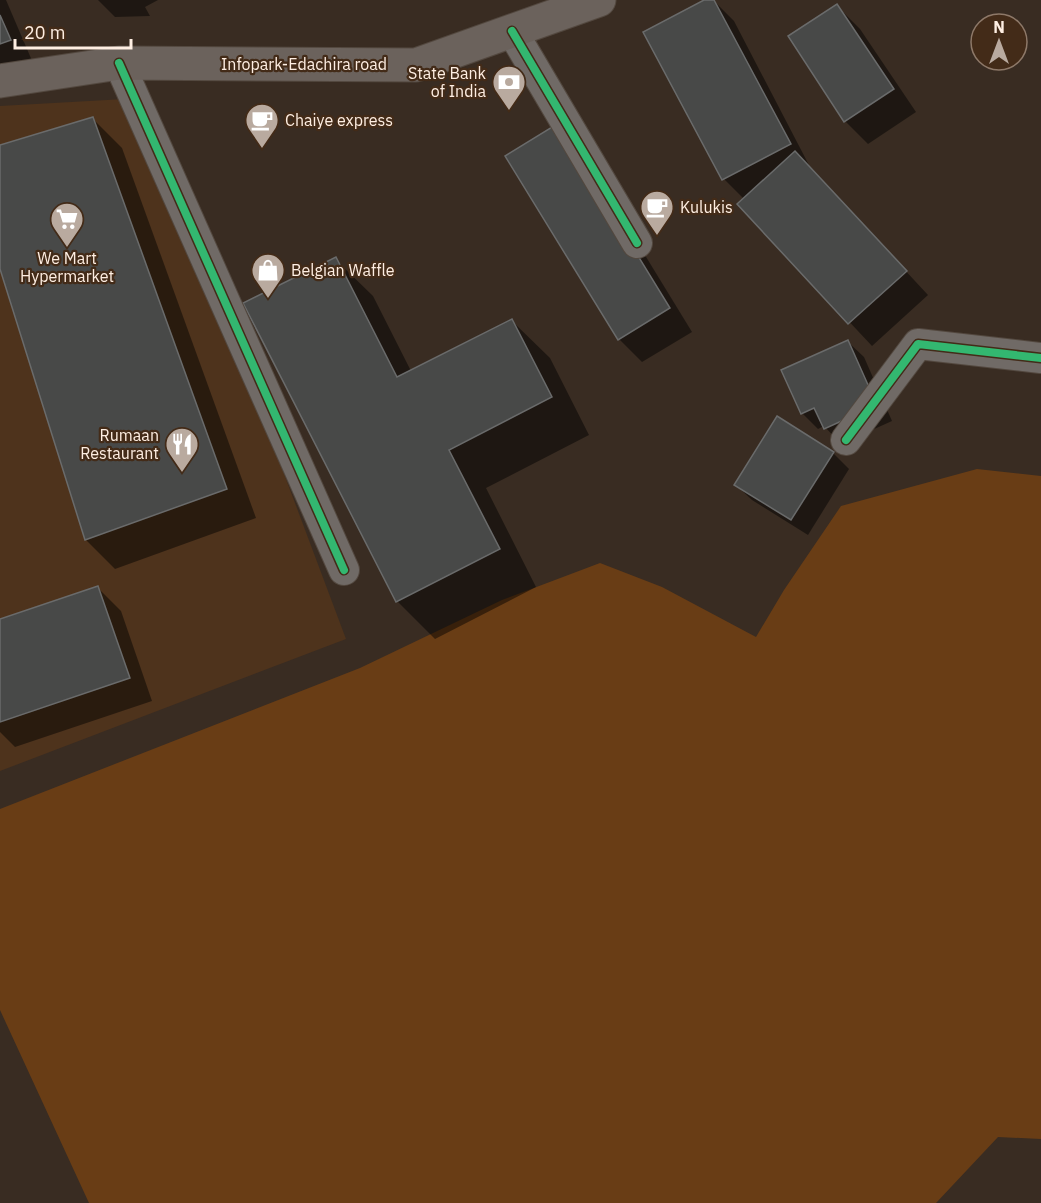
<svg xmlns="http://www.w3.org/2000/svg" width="1041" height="1203" viewBox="0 0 1041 1203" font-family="'IBM Plex Sans',sans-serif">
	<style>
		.built { fill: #4e331c }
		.green { fill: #693d15 }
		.shadow { fill: #0007 }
		.building { fill: #484948; stroke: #6a6b6b; stroke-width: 1.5 }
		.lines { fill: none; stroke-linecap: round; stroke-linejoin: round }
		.minor-casing { stroke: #53483f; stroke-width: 32 }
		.secondary-casing { stroke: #53483f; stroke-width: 35 }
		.minor { stroke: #706a66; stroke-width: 30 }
		.secondary { stroke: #6b625c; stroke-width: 33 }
		.cycleway-casing { stroke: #432b18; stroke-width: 11 }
		.cycleway { stroke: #33b770; stroke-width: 8 }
		.labels { text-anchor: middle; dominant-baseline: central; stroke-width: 4.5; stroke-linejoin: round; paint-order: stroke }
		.street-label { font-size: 16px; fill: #feeee2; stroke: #432b18 }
		.poi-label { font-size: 16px; fill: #feeee2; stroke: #432b18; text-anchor: start }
	</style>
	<rect width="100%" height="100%" fill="#392c22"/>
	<polygon class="built" points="143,98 346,639 0,771 0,106"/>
	<polygon class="green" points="977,469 1041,476 1041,1139 998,1137 936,1203 89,1203 0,1010 0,809 360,668 502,600 600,563 662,587 756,637 784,590 841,506"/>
	<g class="shadow">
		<polygon points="0,0 6,0 33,63 0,77"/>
		<polygon points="98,0 158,0 145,7 150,16 115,17"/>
		<polygon points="708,0 713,0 734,21 811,169 928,295 872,346 739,204 744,199 724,179 645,33"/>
		<polygon points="837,6 860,29 916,112 868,144 845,121"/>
		<polygon points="93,119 122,148 256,518 115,569 86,540 0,264 0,147"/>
		<polygon points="580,149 692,332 642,362 619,339"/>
		<polygon points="335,259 373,296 411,371 512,321 550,358 589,435 486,488 536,587 435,639 397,601"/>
		<polygon points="848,342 864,357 892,421 841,444 824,426 818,429 802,413"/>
		<polygon points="833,453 849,469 808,535 752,500 736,485"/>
		<polygon points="98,588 121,611 152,701 15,747 0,732 0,621"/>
	</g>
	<g class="building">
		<polygon points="704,0 714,0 791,144 722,180 643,32"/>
		<polygon points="837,4 894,89 844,122 788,36"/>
		<polygon points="0,15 11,40 0,44"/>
		<polygon points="93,117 227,489 85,540 0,269 0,145"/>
		<polygon points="557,124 670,308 618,340 505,156"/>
		<polygon points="795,151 907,271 848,324 737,204"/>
		<polygon points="336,257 397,377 512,319 552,397 449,450 500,549 396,602 243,303"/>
		<polygon points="848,340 877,405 824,429 814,408 801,414 781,370"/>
		<polygon points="777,416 834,452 791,520 734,485"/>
		<polygon points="98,586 130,678 0,722 0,619"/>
	</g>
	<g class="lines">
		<defs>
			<g id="minor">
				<polyline points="512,31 637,243"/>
				<polyline points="119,63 344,570"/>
				<polyline points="846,440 918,344 1041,358"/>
			</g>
			<polyline id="secondary" points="0,81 119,63 416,65 599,0"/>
		</defs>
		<use href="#minor" class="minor-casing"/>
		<use href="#secondary" class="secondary-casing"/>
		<use href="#minor" class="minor"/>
		<use href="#secondary" class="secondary"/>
		<defs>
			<g id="cycleway">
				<polyline points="512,31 637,243"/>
				<polyline points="119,63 344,570"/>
				<polyline points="846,440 918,344 1041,358"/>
			</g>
		</defs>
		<use href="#cycleway" class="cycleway-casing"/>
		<use href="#cycleway" class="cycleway"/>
	</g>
	<defs>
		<symbol id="bank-pin" viewBox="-11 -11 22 30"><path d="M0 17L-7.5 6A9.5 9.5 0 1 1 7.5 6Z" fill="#b9aa9f" stroke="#432b18"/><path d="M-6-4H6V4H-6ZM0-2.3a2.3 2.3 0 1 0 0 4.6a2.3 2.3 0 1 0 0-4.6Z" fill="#fff"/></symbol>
		<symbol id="cafe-pin" viewBox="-11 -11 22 30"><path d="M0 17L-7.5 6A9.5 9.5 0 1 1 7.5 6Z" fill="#b9aa9f" stroke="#432b18"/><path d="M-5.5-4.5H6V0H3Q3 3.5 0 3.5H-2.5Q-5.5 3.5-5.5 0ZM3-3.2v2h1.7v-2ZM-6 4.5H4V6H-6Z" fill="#fff"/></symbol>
		<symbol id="supermarket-pin" viewBox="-11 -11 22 30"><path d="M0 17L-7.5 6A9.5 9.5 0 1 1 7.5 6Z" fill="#b9aa9f" stroke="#432b18"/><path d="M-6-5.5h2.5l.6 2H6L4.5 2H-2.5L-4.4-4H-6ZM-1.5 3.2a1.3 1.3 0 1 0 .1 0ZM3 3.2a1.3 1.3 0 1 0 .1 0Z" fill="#fff"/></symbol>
		<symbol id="shop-pin" viewBox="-11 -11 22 30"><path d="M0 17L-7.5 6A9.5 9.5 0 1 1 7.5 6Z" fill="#b9aa9f" stroke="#432b18"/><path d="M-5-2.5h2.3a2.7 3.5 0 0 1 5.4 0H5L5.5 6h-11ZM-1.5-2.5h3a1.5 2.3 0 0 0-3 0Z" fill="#fff"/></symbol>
		<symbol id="restaurant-pin" viewBox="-11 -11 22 30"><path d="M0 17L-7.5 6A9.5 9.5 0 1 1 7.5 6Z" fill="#b9aa9f" stroke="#432b18"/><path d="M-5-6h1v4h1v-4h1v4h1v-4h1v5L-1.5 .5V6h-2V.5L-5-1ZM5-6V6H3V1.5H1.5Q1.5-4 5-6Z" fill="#fff"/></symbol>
	</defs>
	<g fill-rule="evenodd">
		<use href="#bank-pin" x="490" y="63" width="38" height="52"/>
		<use href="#cafe-pin" x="243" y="101" width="38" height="52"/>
		<use href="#cafe-pin" x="638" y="188" width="38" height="52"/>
		<use href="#supermarket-pin" x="48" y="200" width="38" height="52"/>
		<use href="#shop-pin" x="249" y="251" width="38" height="52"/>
		<use href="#restaurant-pin" x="163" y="425" width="38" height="52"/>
	</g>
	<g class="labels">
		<g class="street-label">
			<text x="304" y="64">Infopark-Edachira road</text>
		</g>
		<g class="poi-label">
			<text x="486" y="73" text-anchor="end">State Bank<tspan x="486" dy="18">of India</tspan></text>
			<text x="285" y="120">Chaiye express</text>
			<text x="680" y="207">Kulukis</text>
			<text x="67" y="258" text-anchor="middle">We Mart<tspan x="67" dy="18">Hypermarket</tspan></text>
			<text x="291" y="270">Belgian Waffle</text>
			<text x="159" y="435" text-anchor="end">Rumaan<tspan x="159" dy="18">Restaurant</tspan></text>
		</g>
	</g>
	<g transform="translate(999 42)"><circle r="28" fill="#432b18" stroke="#8e7969" stroke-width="1.5"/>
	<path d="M0-4.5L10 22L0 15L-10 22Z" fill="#b9aa9f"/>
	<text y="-9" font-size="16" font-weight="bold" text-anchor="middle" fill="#feeee2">N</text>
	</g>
	<path d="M15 39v9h116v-9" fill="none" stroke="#feeee2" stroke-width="3"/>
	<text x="24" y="39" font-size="18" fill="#feeee2" stroke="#432b18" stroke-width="4.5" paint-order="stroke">20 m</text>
</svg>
